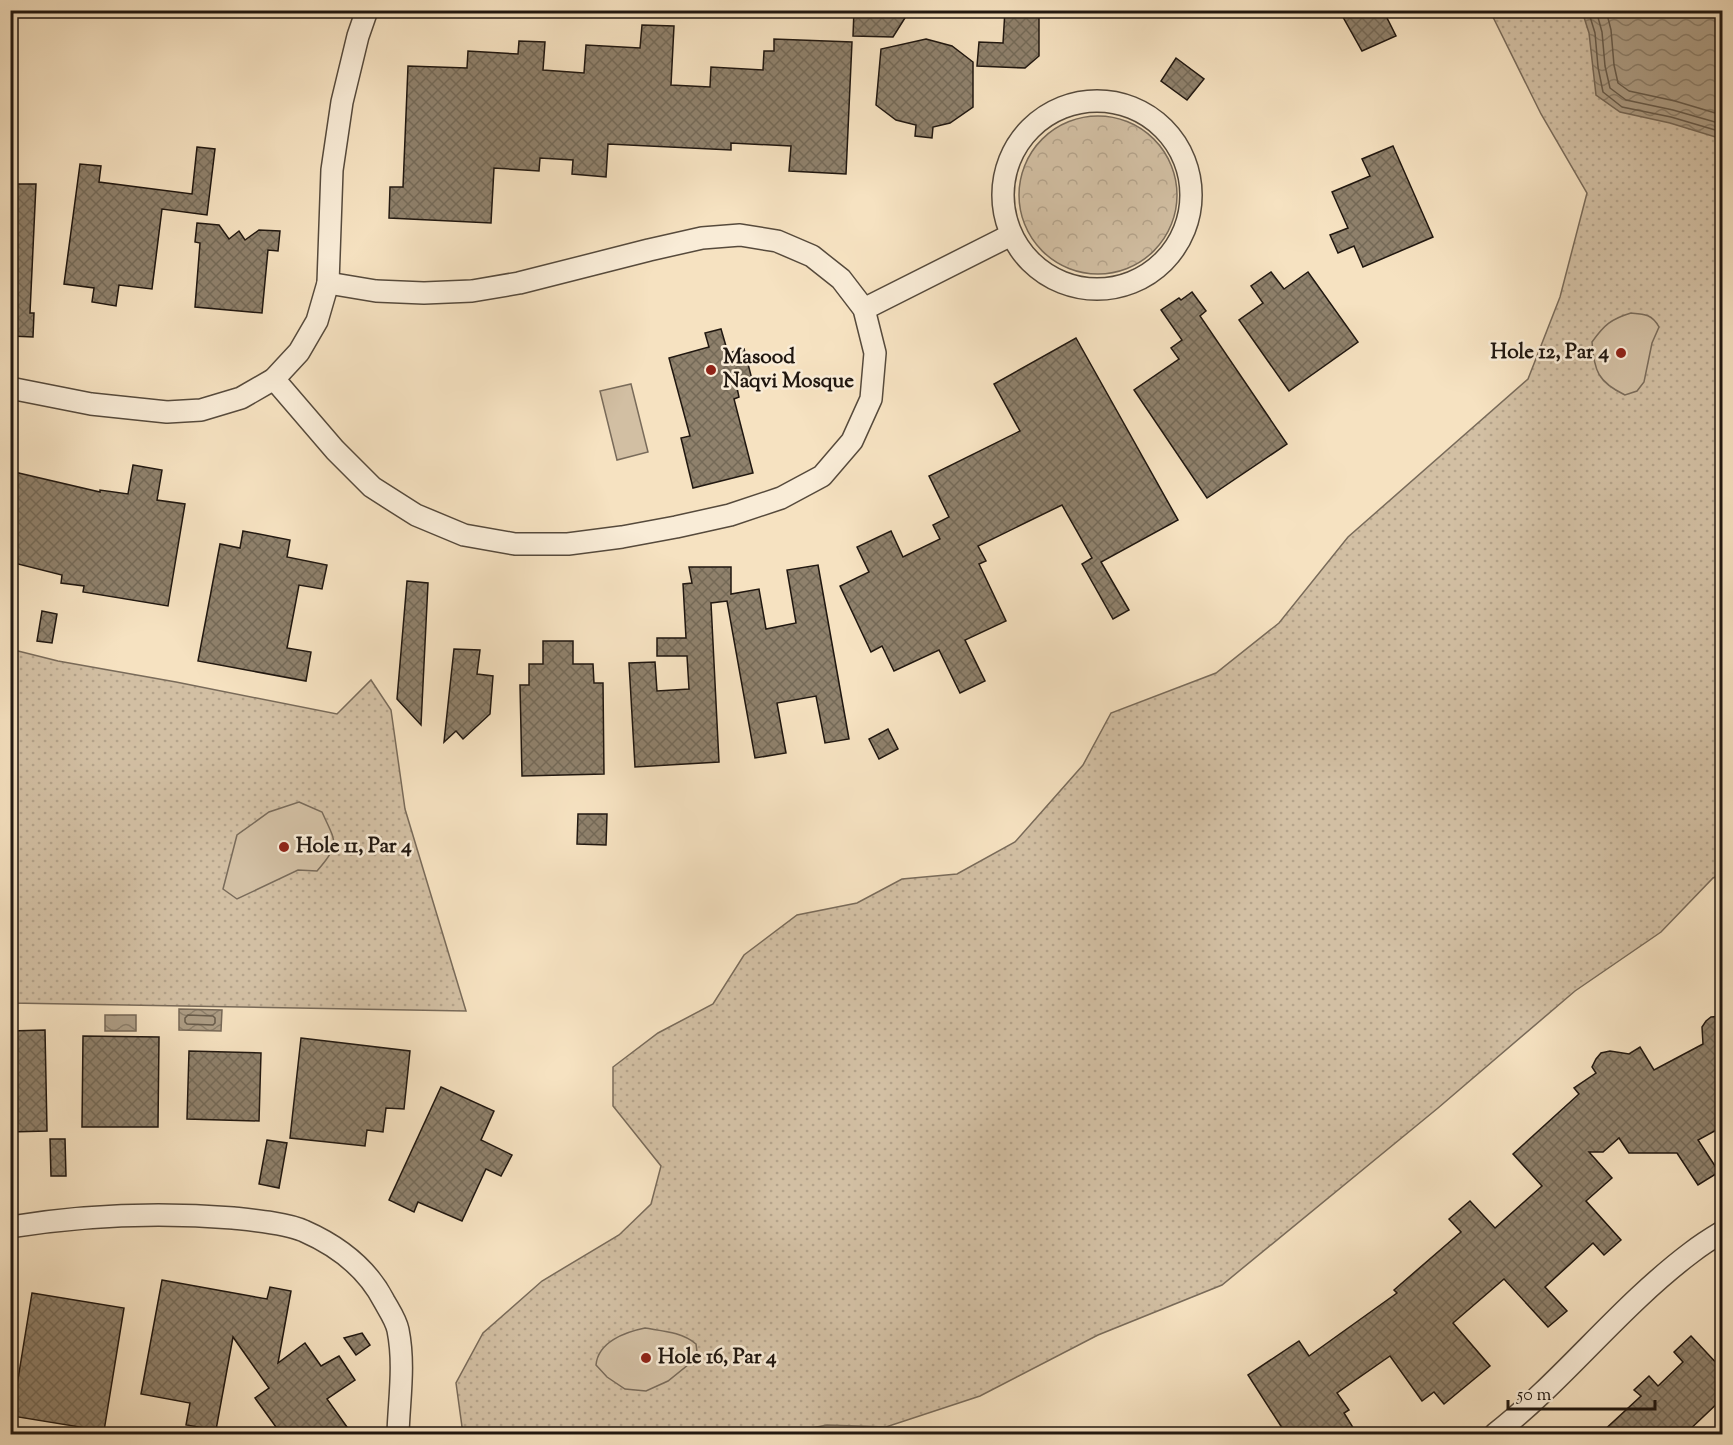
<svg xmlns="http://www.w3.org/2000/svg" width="1733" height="1445" viewBox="0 0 1733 1445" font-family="'Sorts Mill Goudy',serif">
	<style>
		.grass { fill: url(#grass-dots); stroke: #796b5a; stroke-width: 1.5 }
		.forest { fill: url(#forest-crowns); stroke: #796b5a; stroke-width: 1.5 }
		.pitch { fill: #d2bfa3; stroke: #796b5a; stroke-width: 1.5 }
		.water { fill: url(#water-waves); stroke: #756756; stroke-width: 1.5 }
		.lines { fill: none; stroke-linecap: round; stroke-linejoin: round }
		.shore { stroke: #665a4a; stroke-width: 1.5 }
		.building { fill: url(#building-cross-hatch); stroke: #201710; stroke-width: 1.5 }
		.street-casing { stroke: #564a3c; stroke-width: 24 }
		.street { stroke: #f9ecd7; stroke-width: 21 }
		.poi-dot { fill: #8f2418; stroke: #f9ecd7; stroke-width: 2 }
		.labels { text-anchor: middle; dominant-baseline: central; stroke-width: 5; stroke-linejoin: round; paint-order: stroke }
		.poi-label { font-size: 21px; font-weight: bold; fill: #201710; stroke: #f9ecd7; text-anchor: start }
	</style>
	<defs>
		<pattern id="grass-dots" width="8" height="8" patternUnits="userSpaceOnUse" patternTransform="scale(1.5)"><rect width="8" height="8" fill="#d2bfa3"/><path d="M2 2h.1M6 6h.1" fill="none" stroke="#b4a38b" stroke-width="1.8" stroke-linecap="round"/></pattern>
		<pattern id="forest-crowns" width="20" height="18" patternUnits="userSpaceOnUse" patternTransform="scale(1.5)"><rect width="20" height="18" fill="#d2bfa3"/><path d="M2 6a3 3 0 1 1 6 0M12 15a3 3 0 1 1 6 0" fill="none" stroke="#b4a38b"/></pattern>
		<pattern id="water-waves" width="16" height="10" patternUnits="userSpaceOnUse" patternTransform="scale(1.5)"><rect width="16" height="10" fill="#ad9d85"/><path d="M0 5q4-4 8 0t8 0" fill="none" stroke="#8c7f6b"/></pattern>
		<pattern id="building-cross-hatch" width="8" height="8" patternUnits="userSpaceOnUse" patternTransform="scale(1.5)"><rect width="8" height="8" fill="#8f816c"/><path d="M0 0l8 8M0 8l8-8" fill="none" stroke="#746957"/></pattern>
	</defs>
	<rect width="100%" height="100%" fill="#f6e2c1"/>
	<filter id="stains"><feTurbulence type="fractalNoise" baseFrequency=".00333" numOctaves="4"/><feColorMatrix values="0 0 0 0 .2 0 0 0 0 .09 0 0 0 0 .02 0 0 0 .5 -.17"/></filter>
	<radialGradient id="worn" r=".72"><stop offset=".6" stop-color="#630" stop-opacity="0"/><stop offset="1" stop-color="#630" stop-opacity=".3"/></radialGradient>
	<g class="grass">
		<polygon points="1490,11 1722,11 1722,874 1713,878 1661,932 1575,991 1438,1108 1222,1285 1098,1335 980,1396 886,1427 827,1425 781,1434 463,1434 456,1383 483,1333 542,1281 619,1235 651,1204 661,1166 613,1106 613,1067 658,1033 713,1004 744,955 797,915 857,903 902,879 957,874 1015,842 1083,765 1111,713 1216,673 1279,623 1348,537 1528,379 1560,297 1587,193 1541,114"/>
		<polygon points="10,649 58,661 176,682 337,714 371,680 391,710 405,809 466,1011 11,1003"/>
	</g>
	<circle class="forest" cx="1098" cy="195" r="79"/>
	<g class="pitch">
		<path d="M1631 313C1644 314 1652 314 1659 327L1652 343 1644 382 1637 391 1625 395C1598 382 1594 371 1592 342 1604 325 1611 319 1631 313Z"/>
		<polygon points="631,384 648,452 617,460 600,391"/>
		<path d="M299 802 322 812C336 843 341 844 317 871L298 870 237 899 223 889 237 835 269 812Z"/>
		<path d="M645 1328C662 1331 682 1332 696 1344L697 1352 694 1360 668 1381 646 1391 625 1389 607 1377 596 1365C598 1342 625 1332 645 1328Z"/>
	</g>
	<g class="water">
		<polygon points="1582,11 1722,11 1722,139 1670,123 1620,112 1596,95 1589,33"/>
		<polygon points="179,1009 222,1010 221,1031 179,1030"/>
		<rect x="105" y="1015" width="31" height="16"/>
	</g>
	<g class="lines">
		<g class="shore">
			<polyline points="1588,10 1595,33 1598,67 1603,92 1622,107 1671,117 1722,132"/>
			<polyline points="1596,10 1602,32 1605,66 1610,88 1626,100 1673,110 1722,124"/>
			<polyline points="1606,10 1611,30 1614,65 1618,83 1629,91 1675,101 1722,115"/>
			<polygon points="188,1015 213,1016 215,1018 215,1023 213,1025 187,1024 185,1022 185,1018"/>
		</g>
	</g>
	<g class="building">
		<polygon points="854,10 910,10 893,37 853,36"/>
		<polygon points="1005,10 1039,10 1039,56 1025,68 977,66 979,42 1003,43"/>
		<polygon points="1339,10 1383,10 1396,36 1362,51"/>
		<polygon points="642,25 674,26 671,85 710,87 711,67 763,70 764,51 774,51 774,39 852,42 846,174 789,171 791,146 731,143 731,150 608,144 606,177 572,174 573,160 540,158 539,171 494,168 491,223 389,218 390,187 403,187 408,66 467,68 468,51 518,54 519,41 545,42 543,70 584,73 586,45 640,48"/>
		<polygon points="926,39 952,46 973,62 973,107 950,123 933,127 932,138 915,136 916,125 896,120 876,105 881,49"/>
		<polygon points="1176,58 1204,79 1187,100 1161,81"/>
		<polygon points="1393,146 1433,237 1363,267 1354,246 1338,253 1330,235 1348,228 1332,192 1370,176 1362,159"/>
		<polygon points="197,147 215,149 207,215 162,209 152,289 119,285 116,306 92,302 94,288 64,284 80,164 101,166 99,182 192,194"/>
		<polygon points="10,184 36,184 30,313 34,313 33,337 11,336 15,264 10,263"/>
		<polygon points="197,223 219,225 229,239 239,231 245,240 259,230 280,231 278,251 268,250 262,313 195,307 200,243 195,242"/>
		<polygon points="1271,272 1284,289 1308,272 1358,342 1289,391 1239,320 1263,303 1251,286"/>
		<polygon points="1192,292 1206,311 1200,316 1287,444 1207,498 1134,390 1179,359 1171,348 1182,340 1161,310 1179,298 1181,300"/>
		<polygon points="721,329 728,353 744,349 753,383 737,388 739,397 734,399 753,473 693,488 681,438 690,436 669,358 709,347 705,333"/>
		<polygon points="1076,338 1178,520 1101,562 1129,610 1113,619 1082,564 1092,558 1062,505 978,546 986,561 979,564 1006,621 965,640 985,681 960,693 939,650 894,671 882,646 871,652 840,586 869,572 857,547 891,531 903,557 940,539 933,525 949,517 929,476 1020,431 994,384"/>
		<polygon points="133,465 162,470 157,500 185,504 168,606 83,592 84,586 61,583 62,575 10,562 10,471 100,492 100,490 128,494"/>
		<polygon points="243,531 290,540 287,557 327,565 322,589 299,585 287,648 311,652 306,681 198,661 220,544 240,548"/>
		<polygon points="818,565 849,739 825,743 816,696 777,703 786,753 755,758 727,601 711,603 719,762 635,767 629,663 655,662 657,691 689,689 687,656 657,656 657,638 686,638 683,584 692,583 689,567 731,567 731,594 759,589 766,629 796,623 787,570"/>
		<polygon points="407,581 428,583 421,725 397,699"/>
		<polygon points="42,611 57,614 52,643 37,641"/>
		<polygon points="543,641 573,641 573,664 593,664 594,683 603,683 604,774 522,776 520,685 529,685 529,664 543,664"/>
		<polygon points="454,649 480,650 477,674 493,676 490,714 463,739 456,731 444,742"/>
		<polygon points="888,729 898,749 879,759 869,739"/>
		<polygon points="578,814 607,814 606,845 577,844"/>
		<polygon points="1722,1016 1722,1127 1698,1140 1719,1172 1698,1185 1677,1153 1629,1153 1619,1138 1603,1152 1589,1152 1612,1178 1586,1201 1621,1240 1604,1255 1593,1243 1545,1287 1567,1311 1548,1327 1504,1279 1453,1323 1490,1366 1444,1404 1434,1392 1422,1401 1390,1356 1337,1393 1349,1410 1344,1413 1357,1434 1286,1434 1248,1375 1299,1341 1309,1356 1397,1293 1394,1290 1461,1232 1449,1219 1470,1201 1495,1228 1542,1186 1513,1154 1579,1094 1574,1088 1596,1073 1592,1067 1596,1059 1601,1053 1610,1051 1629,1054 1640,1047 1654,1070 1703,1044 1702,1027 1706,1021 1711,1017"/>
		<polygon points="45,1030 47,1131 10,1132 10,1031"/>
		<polygon points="83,1036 159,1037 158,1127 82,1127"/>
		<polygon points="301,1038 410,1051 404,1109 386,1108 383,1132 367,1130 365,1146 290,1138"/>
		<polygon points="189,1051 261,1053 259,1121 187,1119"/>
		<polygon points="441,1087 494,1111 481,1140 512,1155 501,1176 486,1169 462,1221 418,1202 414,1212 389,1200"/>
		<polygon points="50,1139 65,1139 66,1176 51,1176"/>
		<polygon points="267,1140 287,1143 279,1188 259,1184"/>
		<polygon points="162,1280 267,1299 270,1287 291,1291 278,1363 305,1343 321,1366 339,1356 355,1380 327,1399 352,1434 281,1434 255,1398 269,1388 233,1337 216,1430 186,1425 190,1403 141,1394"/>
		<polygon points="32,1293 124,1308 104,1431 12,1416"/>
		<polygon points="362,1333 370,1345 356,1355 344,1338"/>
		<polygon points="1691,1336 1722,1369 1722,1399 1685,1434 1600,1434 1641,1396 1634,1390 1649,1376 1658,1386 1683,1362 1674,1352"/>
	</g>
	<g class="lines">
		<defs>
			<g id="street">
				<circle cx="1097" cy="195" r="94"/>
				<polyline points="864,309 1011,235"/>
				<polyline points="274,379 335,450 372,487 416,515 464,535 515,544 568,544 622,537 676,527 730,515 781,498 822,476 852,441 871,399 875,353 864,309 841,279 812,256 777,241 740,235 702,238 649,250 519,283 472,291 424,293 376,291 328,283"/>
				<polyline points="10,388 91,404 167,412 201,410 241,398 274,379 299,352 317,321 328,283 332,170 342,102 358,36 367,10"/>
				<path d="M10 1227C84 1215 159 1212 233 1218 252 1220 287 1223 304 1231 338 1246 367 1268 384 1301 389 1310 396 1320 398 1330 405 1365 399 1400 398 1434"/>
				<path d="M1495 1434C1565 1379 1620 1306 1692 1252 1701 1245 1712 1238 1722 1232"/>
			</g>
		</defs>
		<use href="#street" class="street-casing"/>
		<use href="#street" class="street"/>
	</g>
	<g class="poi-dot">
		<circle cx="1621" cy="353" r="6"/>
		<circle cx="711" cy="370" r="6"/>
		<circle cx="284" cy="847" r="6"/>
		<circle cx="646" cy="1358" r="6"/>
	</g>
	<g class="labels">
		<g class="poi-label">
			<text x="1609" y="353" text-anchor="end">Hole 12, Par 4</text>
			<text x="723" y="358">Masood<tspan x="723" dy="24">Naqvi Mosque</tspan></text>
			<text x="296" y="847">Hole 11, Par 4</text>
			<text x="658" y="1358">Hole 16, Par 4</text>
		</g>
	</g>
	<rect width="1733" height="1445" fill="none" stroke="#f6e2c1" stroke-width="36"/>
	<rect x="12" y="12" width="1709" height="1421" fill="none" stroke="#201710" stroke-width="3"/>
	<rect x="18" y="18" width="1697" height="1409" fill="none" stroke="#201710" stroke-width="1.5"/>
	<path d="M1508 1400v9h147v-9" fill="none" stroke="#201710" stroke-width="3"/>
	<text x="1517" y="1400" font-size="18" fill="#201710" stroke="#f9ecd7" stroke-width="4.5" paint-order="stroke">50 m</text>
	<rect width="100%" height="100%" filter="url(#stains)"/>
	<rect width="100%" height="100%" fill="url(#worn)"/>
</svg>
